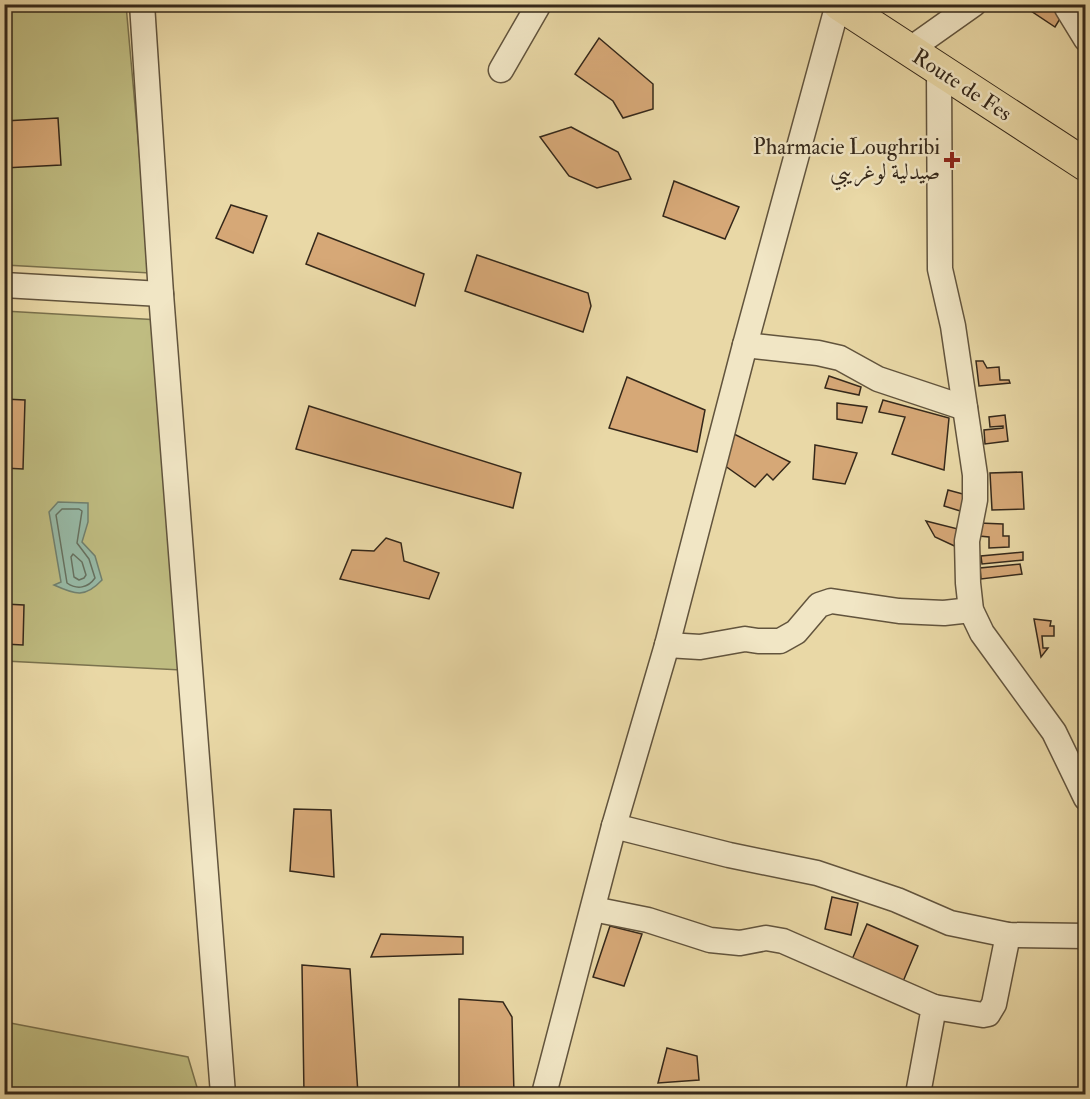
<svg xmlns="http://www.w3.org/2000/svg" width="1090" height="1099" viewBox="0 0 1090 1099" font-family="'IM FELL Double Pica',Amiri,serif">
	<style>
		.green { fill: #bfbc81; stroke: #7a724e; stroke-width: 1.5 }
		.water { fill: #97baa7; stroke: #70806f; stroke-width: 1.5 }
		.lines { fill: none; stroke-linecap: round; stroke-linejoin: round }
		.shore { stroke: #667160; stroke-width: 1.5 }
		.building { fill: #d6a877; stroke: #35281a; stroke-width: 1.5 }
		.minor-casing { stroke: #62543d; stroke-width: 27 }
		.major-casing { stroke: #35281a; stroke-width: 34 }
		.minor { stroke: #f1e6c5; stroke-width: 24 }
		.major { stroke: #e9d8a6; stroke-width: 32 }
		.poi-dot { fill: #8f2418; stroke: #f1e6c5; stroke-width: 2 }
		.labels { text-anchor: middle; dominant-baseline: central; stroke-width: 5; stroke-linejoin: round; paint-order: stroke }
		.street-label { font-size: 22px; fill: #35281a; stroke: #f1e6c5 }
		.poi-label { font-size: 22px; fill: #35281a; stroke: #f1e6c5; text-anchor: end }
	</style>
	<rect width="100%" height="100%" fill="#e9d8a6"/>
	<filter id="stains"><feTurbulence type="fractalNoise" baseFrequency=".00333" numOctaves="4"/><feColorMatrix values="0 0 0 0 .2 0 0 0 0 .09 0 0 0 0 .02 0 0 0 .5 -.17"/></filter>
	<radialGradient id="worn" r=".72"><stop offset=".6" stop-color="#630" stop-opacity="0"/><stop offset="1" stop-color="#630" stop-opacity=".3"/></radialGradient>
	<g class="green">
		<polygon points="4,5 126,5 150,273 5,265"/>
		<polygon points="4,311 160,320 181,670 5,661"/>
		<polygon points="5,1022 188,1057 199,1094 5,1094"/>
	</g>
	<path class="water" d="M58 502 88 503V522L82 542 95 556 102 580C85 598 76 595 54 585L61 582 49 512Z"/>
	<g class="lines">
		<g class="shore">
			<path d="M62 509H79L82 511 77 543 89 559 95 578C88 588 77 590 67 583L56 515Z"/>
			<polygon points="73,554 82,562 86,575 84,578 79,580 74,577 71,557"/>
		</g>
	</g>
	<g class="building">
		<polygon points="1035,4 1069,4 1055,27 1031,11"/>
		<polygon points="599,38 653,84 653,109 623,118 613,101 575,74"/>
		<polygon points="58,118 61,165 4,168 4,121"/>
		<polygon points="571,127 618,152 631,179 597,188 569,176 540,137"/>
		<polygon points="674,181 739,207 725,239 663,216"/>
		<polygon points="231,205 267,216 253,253 216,238"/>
		<polygon points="318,233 424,274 415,306 306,264"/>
		<polygon points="477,255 588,293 591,306 583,332 465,291"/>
		<polygon points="976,361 983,361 987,368 999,367 1000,380 1009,380 1010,383 979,386"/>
		<polygon points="829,376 861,387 859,395 825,388"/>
		<polygon points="627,377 705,410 697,452 609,428"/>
		<polygon points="4,399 25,400 23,469 4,468"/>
		<polygon points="883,400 949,418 944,470 892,454 905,417 879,412"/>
		<polygon points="837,403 867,407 862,423 837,419"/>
		<polygon points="309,406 521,473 513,508 296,449"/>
		<polygon points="1005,415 1008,441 985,444 984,430 1003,428 1003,426 990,427 989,417"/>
		<polygon points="732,433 790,462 773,480 767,474 755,487 721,463"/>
		<polygon points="815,445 857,453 845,484 813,479"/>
		<polygon points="1022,472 1024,509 992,510 990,473"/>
		<polygon points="948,490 974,497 970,514 944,506"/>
		<polygon points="926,521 962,530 961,549 935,537"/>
		<polygon points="979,523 1003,524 1003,536 1009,536 1009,547 989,548 989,537 979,536"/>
		<polygon points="386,538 401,543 404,561 439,573 429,599 340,579 352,550 374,551"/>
		<polygon points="1023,552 1023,560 982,564 981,556"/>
		<polygon points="1020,564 1022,574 981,579 980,568"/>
		<polygon points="4,604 24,605 23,645 4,644"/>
		<polygon points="1034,619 1051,621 1050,626 1054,626 1054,636 1042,636 1043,648 1048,648 1041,657"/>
		<polygon points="294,809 331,810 334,877 290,871"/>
		<polygon points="832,897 858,903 851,935 825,929"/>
		<polygon points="867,924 918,946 899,991 848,969"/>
		<polygon points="610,926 642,934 624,986 593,977"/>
		<polygon points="381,934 463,937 463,954 371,957"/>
		<polygon points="302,965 350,969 358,1094 304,1094"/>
		<polygon points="459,999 503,1002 512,1017 514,1094 459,1094"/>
		<polygon points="667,1048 697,1056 699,1080 658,1083"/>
	</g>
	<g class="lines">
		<defs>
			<g id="minor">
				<polyline points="142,4 161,294 223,1094"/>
				<polyline points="1067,8 1086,39"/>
				<polyline points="909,50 974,4"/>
				<polyline points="939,69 940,269 953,326 975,475 975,500 967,541 968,583 971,610 982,633 1054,732 1086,798"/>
				<polyline points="501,70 539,4"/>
				<polyline points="4,285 161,294"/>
				<polyline points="745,345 818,353 840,358 878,379 965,408"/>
				<polyline points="667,645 700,647 745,639 758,641 780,641 796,632 819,605 831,601 899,611 944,613 971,610"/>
				<polyline points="614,826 729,855 817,873 897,900 950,923 1008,935 1086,936"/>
				<polyline points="593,909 648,920 710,940 740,943 766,938 783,941 934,1007 918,1094"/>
				<polyline points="934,1007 983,1015 988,1014 994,1004 1008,935"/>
				<polyline points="544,1094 614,826 667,645 745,345 838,4"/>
			</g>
			<polyline id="major" points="839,4 1086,165"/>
		</defs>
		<use href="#minor" class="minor-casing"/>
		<use href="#major" class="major-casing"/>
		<use href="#minor" class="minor"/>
		<use href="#major" class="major"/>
	</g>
	<path class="poi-dot" d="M949 151h6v6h6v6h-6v6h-6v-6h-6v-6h6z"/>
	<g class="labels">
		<g class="street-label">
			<text transform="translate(962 85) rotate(33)">Route de Fes</text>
		</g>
		<g class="poi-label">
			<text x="940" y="147">Pharmacie Loughribi<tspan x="940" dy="25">صيدلية لوغريبي</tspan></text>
		</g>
	</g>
	<rect width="1090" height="1099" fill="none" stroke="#e9d8a6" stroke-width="24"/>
	<rect x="6" y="6" width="1078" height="1087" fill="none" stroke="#35281a" stroke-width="3"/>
	<rect x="12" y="12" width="1066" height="1075" fill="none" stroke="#35281a" stroke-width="1.5"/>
	<rect width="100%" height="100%" filter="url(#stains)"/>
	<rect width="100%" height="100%" fill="url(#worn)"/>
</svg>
